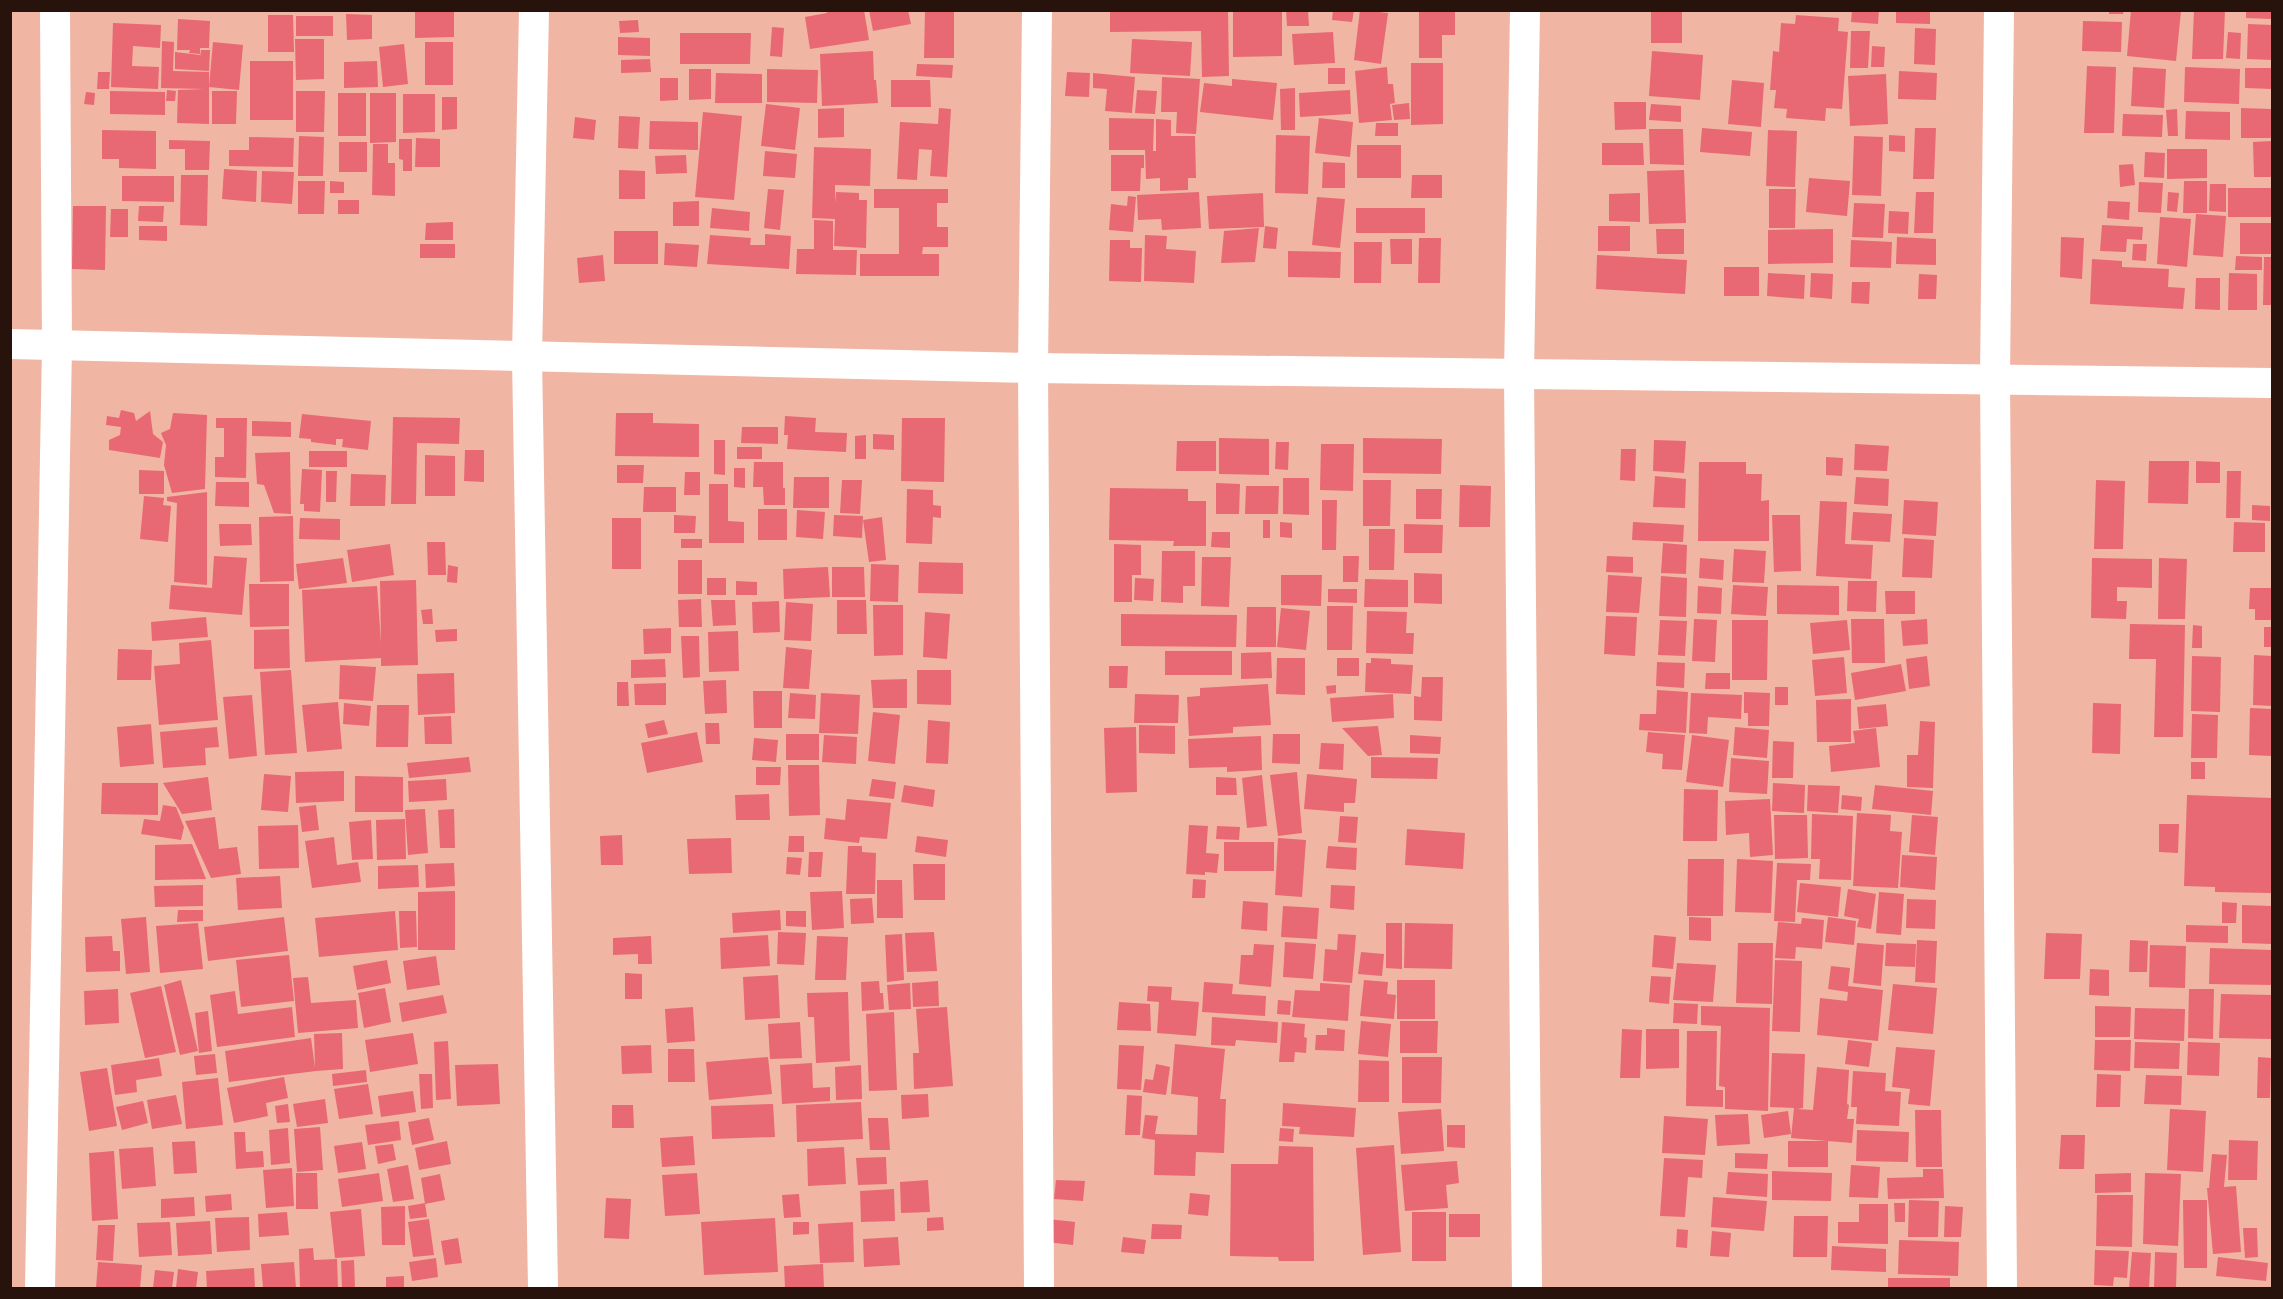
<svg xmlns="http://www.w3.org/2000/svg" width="2283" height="1299" viewBox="0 0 2283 1299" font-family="Signika,sans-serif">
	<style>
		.building { fill: #e86973 }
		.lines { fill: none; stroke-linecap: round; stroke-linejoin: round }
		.street { stroke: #fff; stroke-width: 30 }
	</style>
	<rect width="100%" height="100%" fill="#f1b5a3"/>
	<g class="building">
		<polygon points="415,10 454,10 454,37 415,38"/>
		<polygon points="826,10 864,10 869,40 810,49 805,17 827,13"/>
		<polygon points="869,10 908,10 911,24 873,31"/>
		<polygon points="925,10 954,10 954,58 924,58"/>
		<polygon points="1110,10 1228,10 1229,76 1202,77 1201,31 1110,32"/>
		<polygon points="1233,10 1282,10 1282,56 1233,57"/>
		<polygon points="1286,10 1308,10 1309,26 1287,26"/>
		<polygon points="1333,10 1354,10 1352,22 1332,20"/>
		<polygon points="1360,10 1388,13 1381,64 1354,60"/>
		<polygon points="1419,10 1455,10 1455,35 1442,35 1442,58 1419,58"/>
		<polygon points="1852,10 1879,10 1878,24 1851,22"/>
		<polygon points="1896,10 1930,10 1930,24 1896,23"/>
		<polygon points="2109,10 2124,10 2123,14 2109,14"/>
		<polygon points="2131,10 2181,11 2176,61 2127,56"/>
		<polygon points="2194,10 2225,10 2223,59 2192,59"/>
		<polygon points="2246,10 2272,10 2272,19 2246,18"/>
		<rect x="1651" y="12" width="31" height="31"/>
		<polygon points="346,14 372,15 372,39 347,40"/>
		<polygon points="268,15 293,15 294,52 268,52"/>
		<polygon points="1796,15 1839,18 1838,31 1848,32 1842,109 1826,108 1825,121 1786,118 1787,109 1774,108 1776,90 1770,90 1773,51 1779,52 1781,23 1795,24"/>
		<rect x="296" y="16" width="37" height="20"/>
		<polygon points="178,19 210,21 209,48 200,48 200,54 189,53 190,50 177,50"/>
		<polygon points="638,20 639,32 620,33 619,21"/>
		<polygon points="2083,21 2122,22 2121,52 2082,51"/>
		<polygon points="113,23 161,25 160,48 133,46 132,66 159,67 158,89 111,87"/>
		<polygon points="2248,24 2272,25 2272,60 2247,59"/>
		<polygon points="772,27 784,28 782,57 770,56"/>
		<polygon points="1915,28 1936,29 1935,65 1914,64"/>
		<polygon points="1851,31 1870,31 1868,68 1850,68"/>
		<polygon points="1333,32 1335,63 1294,65 1292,34"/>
		<polygon points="2228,32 2241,33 2240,59 2226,58"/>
		<polygon points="680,33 751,33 750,64 680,64"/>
		<polygon points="618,37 650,38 650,56 618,55"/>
		<polygon points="295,39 324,39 324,79 296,80"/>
		<polygon points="1132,39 1192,42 1190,76 1130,73"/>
		<polygon points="162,41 174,42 173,71 209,72 209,124 177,123 178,90 204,89 161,88"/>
		<polygon points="213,42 243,45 239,90 209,87"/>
		<rect x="425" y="42" width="28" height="43"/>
		<polygon points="404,44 408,84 383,87 379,47"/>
		<polygon points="1872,46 1885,47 1884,67 1871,67"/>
		<polygon points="201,50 210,50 209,71 175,69 175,52 200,55 200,57"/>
		<polygon points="873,51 874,80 876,80 878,103 822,106 820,54"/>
		<polygon points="1652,51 1703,55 1700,100 1649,96"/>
		<polygon points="650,59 651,72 621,73 621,60"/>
		<rect x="250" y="61" width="43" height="59"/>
		<polygon points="377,61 378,87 344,88 344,62"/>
		<polygon points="1411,63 1443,63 1443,124 1411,125"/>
		<polygon points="917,64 953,65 952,78 916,76"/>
		<polygon points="2087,66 2116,67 2114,133 2084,133"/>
		<polygon points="1387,67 1388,84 1393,84 1395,103 1390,104 1392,120 1359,123 1355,71"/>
		<polygon points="2133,67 2166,69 2164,108 2131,106"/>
		<polygon points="2185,67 2240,69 2239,104 2184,102"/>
		<rect x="1328" y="68" width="17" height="16"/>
		<polygon points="2245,68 2272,68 2272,89 2245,88"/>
		<polygon points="689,69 711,69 711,99 689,100"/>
		<polygon points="767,69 818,70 817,103 767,102"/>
		<polygon points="1899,71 1937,73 1936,100 1898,99"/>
		<polygon points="98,72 110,72 109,89 97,89"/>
		<polygon points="1067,72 1090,73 1089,97 1065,96"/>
		<polygon points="716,73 762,74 762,103 715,103"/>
		<polygon points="1093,73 1135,77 1132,113 1105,111 1107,89 1093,88"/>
		<polygon points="1886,74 1888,124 1850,126 1848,76"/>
		<polygon points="1162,77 1200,79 1196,134 1176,133 1177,112 1161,112"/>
		<polygon points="660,78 678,78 678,100 660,101"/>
		<polygon points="1232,79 1277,83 1273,120 1200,112 1204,83 1232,86"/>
		<polygon points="891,80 930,80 931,107 891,107"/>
		<polygon points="1732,80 1764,83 1761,127 1728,124"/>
		<polygon points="1295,88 1295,130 1281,130 1280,89"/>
		<polygon points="167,90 176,91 175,101 166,101"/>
		<polygon points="1137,90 1157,91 1155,114 1135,113"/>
		<polygon points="1350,90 1351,114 1300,117 1299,93"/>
		<polygon points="110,91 165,92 165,115 110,114"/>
		<polygon points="212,91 237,91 236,124 212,124"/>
		<polygon points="296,91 325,91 324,132 296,132"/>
		<polygon points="86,92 95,93 94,105 84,104"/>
		<rect x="338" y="93" width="28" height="43"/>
		<polygon points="370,93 396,93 396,142 370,143"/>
		<polygon points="403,94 435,94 435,132 403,133"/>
		<polygon points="442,97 457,97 457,129 442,130"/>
		<polygon points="1614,102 1646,102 1646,129 1615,130"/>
		<polygon points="1409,103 1410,119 1394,120 1392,105"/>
		<polygon points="766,104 800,108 795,150 761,146"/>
		<polygon points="1651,104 1681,106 1681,122 1649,120"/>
		<polygon points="844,108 844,137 818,138 818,109"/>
		<polygon points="939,108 951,109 947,177 930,176 932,150 919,149 917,180 897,179 900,122 938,124"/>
		<polygon points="2241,108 2272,109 2272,138 2241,138"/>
		<polygon points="2177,109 2178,136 2168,136 2166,110"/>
		<polygon points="2186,111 2230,112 2230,140 2185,139"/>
		<polygon points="703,112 742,116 734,200 695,197"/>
		<polygon points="2123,114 2163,115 2162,137 2122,136"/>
		<polygon points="619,116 640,117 638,149 618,148"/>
		<polygon points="575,117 596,120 594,140 573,138"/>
		<polygon points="1109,118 1154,119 1153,151 1156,151 1156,119 1171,120 1171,136 1195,136 1196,178 1188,178 1188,190 1160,191 1160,178 1146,179 1145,150 1109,150"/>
		<polygon points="1319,118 1353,122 1350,157 1315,153"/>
		<polygon points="650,121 698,122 698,150 649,149"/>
		<polygon points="1376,123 1398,123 1398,136 1375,136"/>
		<polygon points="1702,128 1752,132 1750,156 1700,152"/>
		<polygon points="1915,128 1936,128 1934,179 1913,179"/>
		<polygon points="1649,129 1683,129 1684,165 1650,164"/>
		<polygon points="102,130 156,131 156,169 119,168 119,159 102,159"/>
		<polygon points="1768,130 1797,131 1795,187 1766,186"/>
		<polygon points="1276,135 1310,136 1308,194 1275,193"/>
		<polygon points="1889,135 1905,136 1905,152 1889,151"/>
		<polygon points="299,136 324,137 323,176 298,176"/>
		<polygon points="1854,136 1883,137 1881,196 1852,195"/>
		<polygon points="249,137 294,138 293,167 229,166 229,150 249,150"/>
		<polygon points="416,138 440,139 440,167 415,167"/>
		<polygon points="399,139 412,139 412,171 403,171 403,160 399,159"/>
		<polygon points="169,140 210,141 209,170 185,170 185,149 169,149"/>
		<polygon points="2272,141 2272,177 2254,177 2253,142"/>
		<rect x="339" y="142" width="28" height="30"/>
		<polygon points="1602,143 1643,143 1644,165 1602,165"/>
		<polygon points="373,144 388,144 388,163 395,163 395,196 372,195"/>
		<rect x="1357" y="145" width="44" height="33"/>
		<polygon points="814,147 871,149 870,186 835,185 835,203 836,192 859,193 859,200 867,200 866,248 834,246 835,219 812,218"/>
		<polygon points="2167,149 2207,149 2207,178 2167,179"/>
		<polygon points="765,151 797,154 795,178 763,176"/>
		<polygon points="2145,152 2165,153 2164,178 2144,177"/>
		<polygon points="686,155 687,173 656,174 655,156"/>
		<polygon points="1111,155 1144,155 1144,168 1141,168 1140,191 1111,191"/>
		<polygon points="1323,162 1345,163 1345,188 1322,188"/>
		<polygon points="2133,164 2135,185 2120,187 2119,165"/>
		<polygon points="224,169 257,171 256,202 222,199"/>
		<polygon points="619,170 645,171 645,199 619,199"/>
		<polygon points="1684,170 1686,223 1649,224 1647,171"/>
		<polygon points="262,171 294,172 292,204 261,202"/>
		<polygon points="181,175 208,175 207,226 180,225"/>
		<polygon points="1412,175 1442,175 1442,198 1411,198"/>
		<polygon points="122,176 174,176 174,202 122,201"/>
		<polygon points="1809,178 1850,181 1847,216 1806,212"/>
		<polygon points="298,181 325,181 324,214 298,214"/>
		<polygon points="330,181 344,182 344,193 330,193"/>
		<polygon points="2184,181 2207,181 2207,213 2183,213"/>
		<polygon points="2139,182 2163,183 2161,213 2138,212"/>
		<polygon points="2210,184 2226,184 2226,212 2209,211"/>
		<rect x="2228" y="188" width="44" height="29"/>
		<polygon points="768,189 784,190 780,230 764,228"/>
		<polygon points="874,189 948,189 948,203 937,203 937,227 948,227 948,247 923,247 922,254 939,254 939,276 860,276 860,254 899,254 899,208 874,208"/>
		<polygon points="1769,189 1796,189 1795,228 1769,228"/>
		<polygon points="1199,192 1201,228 1162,230 1161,219 1138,220 1137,195"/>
		<polygon points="1916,192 1934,192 1933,233 1914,233"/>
		<polygon points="2168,192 2179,193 2177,212 2167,211"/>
		<polygon points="1263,193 1264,227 1209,229 1207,196"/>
		<polygon points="1640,193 1640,222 1609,221 1609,194"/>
		<polygon points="1128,196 1136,197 1133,232 1109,230 1111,204 1127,206"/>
		<polygon points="1317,197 1345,199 1340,248 1312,245"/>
		<rect x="338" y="200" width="21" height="14"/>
		<polygon points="699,201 699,226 673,226 673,202"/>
		<polygon points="2108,201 2130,202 2129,220 2107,218"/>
		<polygon points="1854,203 1885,204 1883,238 1852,237"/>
		<polygon points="73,206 106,206 105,270 72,269"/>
		<polygon points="139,206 164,206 163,222 138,221"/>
		<polygon points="712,208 750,212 749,231 710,228"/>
		<rect x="1356" y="208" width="69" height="25"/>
		<polygon points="111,209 128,209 128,237 110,237"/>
		<polygon points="1889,211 1909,212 1908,234 1888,233"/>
		<polygon points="2196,214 2226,216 2223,257 2193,255"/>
		<polygon points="2160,217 2191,219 2187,267 2157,264"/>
		<polygon points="814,220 833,221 833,250 857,250 856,275 796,274 797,249 814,249"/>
		<polygon points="453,222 453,240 425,240 426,223"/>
		<rect x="2240" y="223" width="32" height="31"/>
		<polygon points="2102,225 2143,227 2142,240 2127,239 2126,252 2100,251"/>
		<polygon points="139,226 167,226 167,241 139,240"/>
		<polygon points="1265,226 1278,228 1276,249 1263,248"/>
		<rect x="1598" y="226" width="32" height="25"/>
		<polygon points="1259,228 1255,262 1221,263 1224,231"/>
		<polygon points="1656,229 1684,229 1684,254 1657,254"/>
		<polygon points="1833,229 1833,263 1768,264 1768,230"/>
		<rect x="614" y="231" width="44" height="33"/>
		<polygon points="765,234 791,236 789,269 707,264 710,235 751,238 750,245 765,245"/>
		<polygon points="1145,235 1167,236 1166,249 1196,251 1194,283 1144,281"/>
		<polygon points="1897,237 1936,239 1936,265 1896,264"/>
		<polygon points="2061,237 2084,238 2082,279 2060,277"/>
		<polygon points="1419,238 1441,238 1440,283 1418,283"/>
		<polygon points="1390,239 1412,239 1412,264 1391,264"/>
		<polygon points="1110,240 1130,240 1130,248 1142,248 1141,282 1109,281"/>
		<polygon points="1851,240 1892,242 1891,268 1850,267"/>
		<polygon points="1354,242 1382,242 1381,283 1354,283"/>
		<polygon points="665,243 699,245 697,267 664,265"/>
		<rect x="420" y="244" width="35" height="14"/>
		<polygon points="2133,244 2147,244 2146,261 2132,260"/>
		<polygon points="1288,251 1341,252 1340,278 1288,277"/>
		<polygon points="603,255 605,281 579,283 577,258"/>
		<polygon points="1597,255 1687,260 1685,294 1596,289"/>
		<polygon points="2236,256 2262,257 2262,270 2235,270"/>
		<polygon points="2264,257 2272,257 2272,305 2263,305"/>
		<polygon points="2092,259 2122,261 2122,267 2169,269 2168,287 2185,288 2183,309 2090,304"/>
		<rect x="1724" y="267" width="35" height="29"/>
		<polygon points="1768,273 1805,275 1804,299 1767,296"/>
		<polygon points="1811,273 1833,274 1832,299 1810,297"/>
		<polygon points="2229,273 2257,274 2257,310 2228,310"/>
		<polygon points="1919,274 1937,275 1936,299 1918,299"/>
		<polygon points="2196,278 2220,278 2220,310 2195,309"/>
		<polygon points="1852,282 1870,282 1869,304 1851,303"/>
		<polygon points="121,410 134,413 136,421 150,411 153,434 163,442 160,458 109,450 109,440 120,435 121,427 106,425 107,416 119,418"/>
		<polygon points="173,413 207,415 205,489 172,493 164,465 166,445 161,433 170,429"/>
		<polygon points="616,413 653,413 653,423 699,424 699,457 615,456"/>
		<polygon points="302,414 371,421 368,450 342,447 343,439 336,439 336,445 311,442 311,439 299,438"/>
		<polygon points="785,416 816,418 815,432 847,433 846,452 787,449 788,435 784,435"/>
		<polygon points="393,417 460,418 459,444 417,443 416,504 391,504"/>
		<polygon points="216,418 247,418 246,478 215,477 215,457 224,457 224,428 216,428"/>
		<polygon points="902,418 945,418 944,482 901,481"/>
		<polygon points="252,421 291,422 291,437 252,436"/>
		<polygon points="742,427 778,427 778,444 741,443"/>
		<polygon points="873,434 894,435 894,450 873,449"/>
		<polygon points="866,435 866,459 855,459 855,436"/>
		<polygon points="1219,438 1269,439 1269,475 1219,474"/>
		<polygon points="1363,438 1442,439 1441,474 1363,473"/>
		<polygon points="714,440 725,440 725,475 714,474"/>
		<polygon points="1654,440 1686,441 1684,473 1653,471"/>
		<polygon points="1177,441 1216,441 1216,471 1176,471"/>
		<polygon points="1276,442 1289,442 1288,470 1275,469"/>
		<polygon points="1321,444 1354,444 1353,491 1320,490"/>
		<polygon points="1855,444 1889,446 1887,471 1854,470"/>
		<rect x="737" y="447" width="25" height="12"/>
		<polygon points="1621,449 1636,449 1635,481 1620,480"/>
		<polygon points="465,450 484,450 484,482 464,481"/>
		<rect x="309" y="451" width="38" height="16"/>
		<polygon points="290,452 291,514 274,513 264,485 257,484 255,453"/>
		<polygon points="425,455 455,456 455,496 425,496"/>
		<polygon points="1826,457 1843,458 1842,476 1826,475"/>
		<polygon points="2149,461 2189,461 2188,504 2148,503"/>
		<polygon points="2196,461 2220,462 2220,483 2196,483"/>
		<polygon points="754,462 783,462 783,488 785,488 785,505 764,505 763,487 753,487"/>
		<polygon points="1699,462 1746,462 1746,474 1762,474 1761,501 1769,500 1769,541 1698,541"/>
		<polygon points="617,465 644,465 643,483 617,483"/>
		<polygon points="734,468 745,468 745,488 734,487"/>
		<polygon points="302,469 322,470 320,512 304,511 304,504 300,504"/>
		<polygon points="139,470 164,471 164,494 139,494"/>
		<polygon points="326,471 337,471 336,502 326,502"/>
		<polygon points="2227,471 2241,471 2240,518 2226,518"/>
		<polygon points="685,472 700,472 700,495 684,495"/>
		<polygon points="351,474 386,475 385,506 350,506"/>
		<polygon points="1655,476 1686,479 1685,508 1653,507"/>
		<polygon points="794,477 829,477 829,508 793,508"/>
		<polygon points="1856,477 1889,479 1888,506 1854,504"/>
		<polygon points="1283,478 1309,478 1309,515 1283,514"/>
		<polygon points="842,480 862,480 860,514 840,513"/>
		<polygon points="1363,480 1391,480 1390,526 1363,526"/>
		<polygon points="2096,480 2125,481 2123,549 2094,549"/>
		<polygon points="216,482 249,482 249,507 215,506"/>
		<polygon points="1216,483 1240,484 1239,514 1216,514"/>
		<polygon points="709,484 728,484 728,521 744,522 744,543 709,543"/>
		<polygon points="1460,485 1491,486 1490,527 1459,527"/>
		<polygon points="1246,486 1279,486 1278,514 1245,514"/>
		<polygon points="644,487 676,487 676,512 643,512"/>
		<polygon points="1110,488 1188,489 1188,501 1206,501 1206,546 1173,546 1174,541 1109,540"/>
		<polygon points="907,489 933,490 933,505 941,506 941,518 933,517 932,544 906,543"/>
		<polygon points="1416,489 1442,489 1441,519 1416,519"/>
		<polygon points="207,492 207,585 174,582 177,503 167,501 167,497"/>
		<polygon points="144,496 164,498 163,505 171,506 168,542 140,539"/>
		<polygon points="1322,500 1337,500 1336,550 1322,550"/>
		<polygon points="1904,500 1938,502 1936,536 1902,534"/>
		<polygon points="1820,501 1847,502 1845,544 1873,545 1871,579 1816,576"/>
		<polygon points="2252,505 2270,506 2270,521 2252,520"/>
		<rect x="758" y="509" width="29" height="31"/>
		<polygon points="797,510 825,512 823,539 796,537"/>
		<polygon points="1853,512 1892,514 1890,542 1851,540"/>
		<polygon points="674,515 696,516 695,533 674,533"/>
		<polygon points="834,515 863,516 862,538 833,536"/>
		<polygon points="1772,515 1800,515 1801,571 1774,572"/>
		<polygon points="293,516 294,581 260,582 259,517"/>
		<polygon points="882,517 886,560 869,562 863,520"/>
		<polygon points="300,518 340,519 340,540 299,539"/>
		<rect x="612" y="518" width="29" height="51"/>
		<rect x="1263" y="520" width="7" height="18"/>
		<polygon points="1280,522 1292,523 1292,538 1280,537"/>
		<polygon points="1633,522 1684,525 1683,542 1632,540"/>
		<polygon points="2234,522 2265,523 2265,552 2233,552"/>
		<polygon points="219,524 251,524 252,545 220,546"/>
		<polygon points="1404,524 1443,525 1442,553 1404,553"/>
		<polygon points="1369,529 1395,529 1394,570 1369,570"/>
		<polygon points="1212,532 1230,532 1230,548 1211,547"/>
		<polygon points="1904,538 1934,540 1932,578 1902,577"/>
		<rect x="681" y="539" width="21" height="9"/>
		<polygon points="427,542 445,542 446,575 428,575"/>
		<polygon points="1663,543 1687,545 1686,574 1661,573"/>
		<polygon points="390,544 394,575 352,582 347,550"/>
		<polygon points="1114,544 1141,545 1141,575 1132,575 1132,602 1114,602"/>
		<polygon points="1734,549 1766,551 1764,583 1732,582"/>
		<polygon points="1162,551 1195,551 1195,586 1183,586 1183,603 1161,602"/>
		<polygon points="214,556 247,558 242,615 169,609 171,585 212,588"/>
		<polygon points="1343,556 1359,556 1358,582 1343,582"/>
		<polygon points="1607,556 1633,557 1633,573 1606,572"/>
		<polygon points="1202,557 1231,557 1229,607 1201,606"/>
		<polygon points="343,558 347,583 299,589 296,564"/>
		<polygon points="1700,558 1724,560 1723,580 1699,578"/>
		<polygon points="2092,558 2152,559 2152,588 2117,587 2117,601 2127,601 2126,619 2091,618"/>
		<polygon points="2159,558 2187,559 2185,619 2158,619"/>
		<rect x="678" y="560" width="24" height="34"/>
		<polygon points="919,562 963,563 963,594 918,593"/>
		<polygon points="871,564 899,565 898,602 870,601"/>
		<polygon points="448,565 458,567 457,583 447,582"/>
		<polygon points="828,567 830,597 784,599 783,569"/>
		<polygon points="832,567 864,567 865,597 832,597"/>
		<polygon points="1414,573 1442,574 1442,604 1414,603"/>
		<polygon points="1281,575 1322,575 1321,606 1281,605"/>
		<polygon points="1608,575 1642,577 1639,613 1606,612"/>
		<polygon points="1661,576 1687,578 1686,617 1659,616"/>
		<rect x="707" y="578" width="19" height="17"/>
		<polygon points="1135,578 1154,579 1153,601 1134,600"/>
		<polygon points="1365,579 1408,580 1408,607 1364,607"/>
		<polygon points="416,580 418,665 381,666 381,658 305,662 302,590 377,586 381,643 380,581"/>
		<polygon points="736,581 757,582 757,595 736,595"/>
		<polygon points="1848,581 1877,581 1876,612 1847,611"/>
		<polygon points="249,584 289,584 289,626 250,627"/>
		<polygon points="1733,585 1768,587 1766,616 1731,614"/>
		<polygon points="1777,585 1839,586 1839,615 1777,614"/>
		<polygon points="1698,586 1722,588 1721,614 1697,613"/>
		<polygon points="2250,588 2272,588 2272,620 2255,620 2255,609 2249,609"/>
		<polygon points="1328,589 1357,589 1357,603 1328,602"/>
		<polygon points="1885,591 1915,591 1915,614 1886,614"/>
		<polygon points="701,599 702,627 679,627 678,600"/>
		<polygon points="711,600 735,600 736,625 713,626"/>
		<polygon points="837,600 866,600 867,634 837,634"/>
		<polygon points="779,601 780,632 753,633 752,602"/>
		<polygon points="786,602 813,604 811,641 784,640"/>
		<polygon points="873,605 903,605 903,655 874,656"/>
		<polygon points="1327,606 1353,606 1352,650 1327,650"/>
		<polygon points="1247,607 1276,607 1276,647 1246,647"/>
		<polygon points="1281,608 1310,611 1306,650 1277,647"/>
		<polygon points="432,609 433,624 423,624 421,610"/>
		<polygon points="1367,611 1407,612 1406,633 1414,633 1413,654 1366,653"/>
		<polygon points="925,612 950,614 947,659 923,657"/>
		<polygon points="1121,614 1237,615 1236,647 1121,646"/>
		<polygon points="1606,616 1637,617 1635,656 1604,654"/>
		<polygon points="206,617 208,637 152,641 151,622"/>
		<polygon points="1694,619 1717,620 1715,662 1692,661"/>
		<polygon points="1851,619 1884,619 1885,663 1852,663"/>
		<polygon points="1927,619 1928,644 1903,646 1901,621"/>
		<polygon points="1660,620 1687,621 1685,656 1658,655"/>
		<polygon points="1732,620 1768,620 1767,680 1732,680"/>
		<polygon points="1847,620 1850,650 1813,654 1810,623"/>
		<polygon points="2130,624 2185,625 2183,737 2154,737 2156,659 2129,659"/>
		<polygon points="2193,625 2202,626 2202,648 2192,648"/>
		<rect x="2264" y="627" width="8" height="20"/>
		<polygon points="671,628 671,653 644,654 643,629"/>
		<polygon points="289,629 290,668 254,669 254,630"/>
		<polygon points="457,629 457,641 436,642 435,630"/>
		<polygon points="738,631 739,671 709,672 708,632"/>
		<polygon points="681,636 699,636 700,677 683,678"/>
		<polygon points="211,640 218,720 159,725 154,666 180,664 179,643"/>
		<polygon points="786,647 812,650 809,689 783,688"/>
		<polygon points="118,649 152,650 151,680 117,680"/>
		<rect x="1165" y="651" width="67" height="24"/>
		<polygon points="1271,652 1272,678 1241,679 1241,653"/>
		<polygon points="2254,655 2272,656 2272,706 2253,705"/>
		<polygon points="1927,656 1930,686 1909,689 1906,659"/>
		<polygon points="2192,656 2221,657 2220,712 2191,711"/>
		<polygon points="1844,657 1847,693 1815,696 1812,660"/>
		<polygon points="1277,658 1305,658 1305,695 1276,694"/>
		<rect x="1337" y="658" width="22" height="18"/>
		<polygon points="1371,658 1391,659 1391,664 1413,665 1411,694 1365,692 1366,663 1371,663"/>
		<polygon points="665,659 666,677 631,678 631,660"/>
		<polygon points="1657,662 1685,663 1684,688 1656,686"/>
		<polygon points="1901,664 1906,691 1855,700 1851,673"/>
		<polygon points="340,665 376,667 373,701 339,699"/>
		<polygon points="1109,666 1128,666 1127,688 1109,688"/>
		<polygon points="291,670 297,753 265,755 260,672"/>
		<polygon points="917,670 951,670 951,705 917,704"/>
		<polygon points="454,673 455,713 418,715 417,674"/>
		<polygon points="1706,673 1730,673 1730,689 1705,689"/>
		<polygon points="1422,677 1443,677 1442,721 1414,720 1414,696 1421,697"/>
		<polygon points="907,679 907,708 873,708 871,680"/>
		<polygon points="726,680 727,713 705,714 703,681"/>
		<polygon points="617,682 628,682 629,706 617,706"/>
		<polygon points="666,683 666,705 635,705 634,684"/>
		<polygon points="1268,684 1271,725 1233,727 1233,733 1189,736 1187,697 1200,696 1200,688"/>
		<polygon points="1336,685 1336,693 1327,694 1326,686"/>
		<rect x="1775" y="687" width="13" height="18"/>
		<polygon points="1657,690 1688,692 1686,733 1639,730 1640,714 1656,714"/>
		<polygon points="753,691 782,691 782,728 754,728"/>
		<polygon points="1744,692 1770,693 1769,726 1748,726 1748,713 1744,713"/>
		<polygon points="790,693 816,695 815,719 788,718"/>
		<polygon points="821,693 860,695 858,734 819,733"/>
		<polygon points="1691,693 1742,695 1741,719 1708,717 1707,734 1689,733"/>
		<polygon points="1135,694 1179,695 1178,723 1134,723"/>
		<polygon points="1393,694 1394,718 1332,722 1330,698"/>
		<polygon points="252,695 257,756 229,759 223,697"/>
		<polygon points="1851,699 1851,742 1817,742 1816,700"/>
		<polygon points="338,702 342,749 307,752 302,705"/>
		<polygon points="344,703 371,706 369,726 343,724"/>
		<polygon points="2093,703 2121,704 2120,754 2092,753"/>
		<polygon points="1886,704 1888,726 1859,729 1857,707"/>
		<polygon points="377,705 409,705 408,747 376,747"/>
		<polygon points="2250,708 2272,709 2272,756 2249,755"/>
		<polygon points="873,712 900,715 895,764 868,761"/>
		<polygon points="2192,714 2218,715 2217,758 2191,758"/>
		<polygon points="451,716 452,744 425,744 424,717"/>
		<polygon points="664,720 668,734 648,738 645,724"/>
		<polygon points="928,720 950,722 948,764 926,763"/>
		<polygon points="1920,721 1935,722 1933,788 1907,787 1907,755 1918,755"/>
		<polygon points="705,723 719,723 720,744 706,744"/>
		<polygon points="151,724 154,764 120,767 117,727"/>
		<polygon points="1139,725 1175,726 1175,754 1139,753"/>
		<polygon points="1378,726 1382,755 1368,756 1342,728"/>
		<polygon points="217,727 219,747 205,748 206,765 163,768 160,732"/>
		<polygon points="1136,727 1137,792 1106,793 1104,728"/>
		<polygon points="1735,727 1769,730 1767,758 1733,755"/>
		<polygon points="1876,728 1880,767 1831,772 1829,746 1855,743 1853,731"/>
		<polygon points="697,732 703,762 647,773 641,743"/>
		<polygon points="1648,732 1685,735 1682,770 1662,769 1663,754 1646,752"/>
		<rect x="786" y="734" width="33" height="26"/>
		<polygon points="1273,734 1300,734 1300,764 1272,763"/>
		<polygon points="824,735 857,737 856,764 822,762"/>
		<polygon points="1410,735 1441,737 1440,754 1410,753"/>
		<polygon points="1692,735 1729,740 1723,787 1686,782"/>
		<polygon points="1261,736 1262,770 1227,772 1227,767 1189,768 1188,739"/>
		<polygon points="754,738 778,740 776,762 752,760"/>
		<polygon points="1773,741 1794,742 1793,778 1772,778"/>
		<polygon points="1321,743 1344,744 1343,770 1319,769"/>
		<polygon points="469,757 471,772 409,778 407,763"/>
		<polygon points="1371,757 1438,758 1437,779 1371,778"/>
		<polygon points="1731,758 1769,761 1767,794 1729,792"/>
		<rect x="2191" y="762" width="14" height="17"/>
		<polygon points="788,765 819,765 820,815 789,816"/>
		<polygon points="756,767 781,767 780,785 756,785"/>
		<polygon points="344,771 344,801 296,803 295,772"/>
		<polygon points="1297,772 1302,833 1278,836 1270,775"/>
		<polygon points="264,774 291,776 288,812 261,810"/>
		<polygon points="1307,774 1357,779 1355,803 1344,803 1344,812 1304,809"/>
		<polygon points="1262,775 1267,826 1247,828 1242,778"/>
		<polygon points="355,776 403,777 403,812 355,812"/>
		<polygon points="208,777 212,810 182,814 163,783"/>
		<polygon points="1216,777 1236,778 1237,795 1216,795"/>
		<polygon points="446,779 447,800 409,802 408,781"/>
		<polygon points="872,779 896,782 894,799 869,796"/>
		<polygon points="102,783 158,783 158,815 101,814"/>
		<polygon points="1773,783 1805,785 1804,813 1772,811"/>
		<polygon points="904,785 935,790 933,807 901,802"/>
		<polygon points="1808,785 1840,786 1838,813 1807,811"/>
		<polygon points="1875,785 1933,791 1931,815 1872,809"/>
		<polygon points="1684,789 1718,790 1717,841 1683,841"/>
		<polygon points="769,794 770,820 736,820 735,795"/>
		<polygon points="1842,795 1862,797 1861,811 1841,809"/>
		<polygon points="2187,795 2272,798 2271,893 2215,892 2215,887 2184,886"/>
		<polygon points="847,799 891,803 887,839 860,837 859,843 824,839 826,818 845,820"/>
		<polygon points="1770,799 1773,855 1750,857 1749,833 1726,835 1725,801"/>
		<polygon points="163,805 176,807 184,827 181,840 141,834 144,819 160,821"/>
		<polygon points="316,805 319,830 302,832 299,807"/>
		<polygon points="425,809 428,853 408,855 405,810"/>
		<polygon points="454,809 455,848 440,848 438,810"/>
		<polygon points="1857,813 1891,815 1890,831 1902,832 1898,888 1853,886"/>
		<polygon points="1812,814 1853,816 1851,880 1819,879 1820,859 1811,859"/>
		<polygon points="1774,815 1807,815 1808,858 1775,859"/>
		<polygon points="1912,815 1938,817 1935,855 1909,852"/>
		<polygon points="1340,816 1358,817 1356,843 1338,842"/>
		<polygon points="215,817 219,849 237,847 241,874 211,878 185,821"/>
		<polygon points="405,819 406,859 377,860 376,820"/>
		<polygon points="371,820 373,859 352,860 349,822"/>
		<polygon points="2159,824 2179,824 2178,853 2159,852"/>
		<polygon points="298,825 299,868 259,869 258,826"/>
		<polygon points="1189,825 1208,826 1206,853 1219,854 1217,873 1205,872 1205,875 1186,874"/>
		<polygon points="1217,826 1240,827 1239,840 1216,839"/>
		<polygon points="1407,829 1465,833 1463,869 1405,865"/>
		<polygon points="622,835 623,865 601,865 600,836"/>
		<polygon points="789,836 804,836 804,852 788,852"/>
		<polygon points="917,836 948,840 946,857 915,852"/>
		<polygon points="334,837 337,865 358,862 361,882 312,888 305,841"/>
		<polygon points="731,838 732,873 689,874 687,839"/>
		<polygon points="1278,838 1306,840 1302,897 1275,895"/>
		<rect x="1224" y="842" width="50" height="29"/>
		<polygon points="192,844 206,879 155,880 155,845"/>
		<polygon points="848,846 862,846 862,852 876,853 875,894 846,894"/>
		<polygon points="1328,846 1357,848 1356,870 1326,868"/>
		<polygon points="809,852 823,852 821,877 808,877"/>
		<polygon points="1902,855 1937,857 1935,890 1900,887"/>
		<polygon points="787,857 802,858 800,875 786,874"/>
		<polygon points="1688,859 1724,859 1723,916 1687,916"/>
		<polygon points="1737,859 1773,861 1771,913 1735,912"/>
		<polygon points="454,863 455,886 426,888 425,864"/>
		<polygon points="1777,863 1811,864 1810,880 1797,880 1795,922 1774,921"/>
		<polygon points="913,864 945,864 945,900 914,900"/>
		<polygon points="418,865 419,887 378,889 378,866"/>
		<polygon points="280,876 282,908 238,910 236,878"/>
		<polygon points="1193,879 1206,880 1205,898 1192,898"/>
		<polygon points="877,880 902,880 903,918 877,918"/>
		<polygon points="1800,883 1841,887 1838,917 1797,912"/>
		<polygon points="203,885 203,906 155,907 154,886"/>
		<polygon points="1331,885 1355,886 1354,910 1330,908"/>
		<polygon points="1848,889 1876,894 1871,929 1857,927 1859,919 1844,916"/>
		<polygon points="455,891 455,950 418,950 418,892"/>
		<polygon points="842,891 844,928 812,930 810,892"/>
		<polygon points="1879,892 1904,894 1901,935 1876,933"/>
		<polygon points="872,898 874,923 851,924 850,899"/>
		<polygon points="1907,899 1936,900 1935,929 1906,928"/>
		<polygon points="1243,901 1268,903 1267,931 1241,929"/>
		<polygon points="2222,902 2237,903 2236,923 2222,923"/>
		<polygon points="2242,905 2272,906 2272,944 2242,943"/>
		<polygon points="1283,906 1319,908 1317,939 1281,937"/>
		<polygon points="178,910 203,910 203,921 177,922"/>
		<polygon points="780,910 781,930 733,933 732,913"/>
		<polygon points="395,911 398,950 319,957 315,918"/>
		<polygon points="399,911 416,911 417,947 400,948"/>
		<polygon points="786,911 806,911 806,927 786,926"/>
		<polygon points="146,917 150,972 126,974 121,919"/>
		<polygon points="284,917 288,951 208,961 204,927"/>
		<polygon points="1689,917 1711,918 1711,941 1689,940"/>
		<polygon points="1828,917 1856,921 1854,945 1825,942"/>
		<polygon points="1802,918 1824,920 1822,949 1796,947 1795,959 1775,958 1778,922 1801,924"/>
		<polygon points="198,923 203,969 160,973 156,926"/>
		<polygon points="1386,923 1402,923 1402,969 1386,968"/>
		<polygon points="1405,923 1453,924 1452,969 1404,968"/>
		<polygon points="2186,925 2228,926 2228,943 2186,942"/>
		<polygon points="778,932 806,933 804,965 777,964"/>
		<polygon points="934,932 937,971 907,972 905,933"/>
		<polygon points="2046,933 2082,934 2080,979 2044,979"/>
		<polygon points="902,934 904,980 887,982 885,935"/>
		<polygon points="1338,934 1356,935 1352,983 1323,981 1325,949 1337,950"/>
		<polygon points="768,935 770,966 721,969 720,938"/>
		<polygon points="1654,935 1676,937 1673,969 1652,967"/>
		<polygon points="112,936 113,951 120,951 120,971 86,972 85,937"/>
		<polygon points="651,936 652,964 638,964 638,954 613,955 613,938"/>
		<polygon points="817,936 848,937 846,980 815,980"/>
		<polygon points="1917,940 1937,941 1935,983 1915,982"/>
		<polygon points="2130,940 2148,941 2147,972 2129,972"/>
		<polygon points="1285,942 1316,944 1313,979 1283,977"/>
		<polygon points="1738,943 1773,943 1772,1004 1736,1003"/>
		<polygon points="1857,943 1884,945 1881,986 1853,983"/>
		<polygon points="1886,943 1916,944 1915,967 1885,966"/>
		<polygon points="1254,944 1274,945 1271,987 1239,984 1241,955 1253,955"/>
		<polygon points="2150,945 2186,946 2185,988 2149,987"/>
		<polygon points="2210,948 2272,950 2272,985 2209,984"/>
		<polygon points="1361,952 1384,954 1382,976 1358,974"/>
		<polygon points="289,955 294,1001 241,1007 236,960"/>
		<polygon points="436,956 440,985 407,990 403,961"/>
		<polygon points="387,960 391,983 357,990 353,966"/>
		<polygon points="1775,960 1802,961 1800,1032 1772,1031"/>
		<polygon points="1677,963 1716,965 1713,1002 1673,1000"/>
		<polygon points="1831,966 1850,968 1848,986 1883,990 1878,1041 1817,1035 1820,998 1847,1001 1848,992 1828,989"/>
		<polygon points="2090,969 2109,970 2109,996 2089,995"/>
		<polygon points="625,973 642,974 642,999 625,999"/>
		<polygon points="778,975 780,1018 745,1020 743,977"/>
		<polygon points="1651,976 1671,977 1669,1004 1649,1002"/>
		<polygon points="308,977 311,1003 356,1000 358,1028 298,1033 293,978"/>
		<polygon points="181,980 198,1051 180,1055 164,985"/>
		<polygon points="1364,980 1388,982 1387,994 1396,995 1394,1019 1360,1016"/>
		<rect x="1397" y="980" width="38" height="39"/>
		<polygon points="879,981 880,993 883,993 884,1009 862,1011 861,982"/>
		<polygon points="938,981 939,1006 913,1007 912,983"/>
		<polygon points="1204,982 1233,984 1232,994 1266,996 1265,1016 1202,1012"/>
		<polygon points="910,983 911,1009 889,1010 887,985"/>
		<polygon points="1320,983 1350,985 1348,1021 1292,1017 1295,990 1320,991"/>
		<polygon points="1893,984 1937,988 1933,1034 1888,1030"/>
		<polygon points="161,986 176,1052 145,1058 130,993"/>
		<polygon points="1148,986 1172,987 1171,1000 1199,1002 1196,1036 1157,1033 1159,1002 1147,1001"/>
		<polygon points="385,988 391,1022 364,1028 358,993"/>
		<polygon points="118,989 119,1023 85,1025 84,991"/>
		<polygon points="2189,989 2214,989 2213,1039 2188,1038"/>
		<polygon points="235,991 238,1014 292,1007 295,1037 217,1047 210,995"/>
		<polygon points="848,992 850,1061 816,1063 814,1017 808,1017 807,993"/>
		<polygon points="2221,994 2272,995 2272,1039 2219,1038"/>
		<polygon points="443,995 447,1013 402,1022 399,1003"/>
		<polygon points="1278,1000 1291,1001 1290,1015 1277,1014"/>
		<polygon points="1119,1002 1150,1004 1151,1031 1117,1030"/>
		<polygon points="1674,1003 1698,1004 1697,1024 1673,1023"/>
		<polygon points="1701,1006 1770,1008 1768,1111 1725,1109 1725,1087 1719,1086 1721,1026 1701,1025"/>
		<polygon points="2095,1006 2131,1007 2130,1037 2095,1037"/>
		<polygon points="693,1007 695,1041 667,1043 665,1009"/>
		<polygon points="947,1007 953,1086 914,1089 913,1053 919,1053 916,1009"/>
		<polygon points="2135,1008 2185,1009 2184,1041 2134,1039"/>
		<polygon points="208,1011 212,1051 199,1053 195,1013"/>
		<polygon points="894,1012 897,1090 869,1091 866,1014"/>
		<polygon points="1212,1017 1278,1022 1277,1043 1236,1040 1235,1046 1211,1045"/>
		<polygon points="1361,1021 1391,1024 1388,1057 1358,1054"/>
		<polygon points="1400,1021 1438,1021 1437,1053 1400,1053"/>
		<polygon points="800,1022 802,1058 770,1059 768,1024"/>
		<polygon points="1282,1022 1305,1024 1304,1037 1307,1038 1306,1053 1295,1052 1294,1062 1279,1062"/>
		<polygon points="1327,1028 1345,1030 1344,1051 1315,1050 1316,1035 1327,1035"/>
		<polygon points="1622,1029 1642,1030 1640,1078 1620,1078"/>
		<polygon points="1646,1029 1679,1029 1679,1068 1646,1069"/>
		<polygon points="1687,1031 1717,1031 1716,1090 1723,1090 1723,1107 1686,1106"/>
		<polygon points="342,1033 343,1069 316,1071 229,1082 225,1051 311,1038 315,1068 314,1034"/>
		<polygon points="413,1033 418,1064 370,1072 365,1040"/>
		<polygon points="1848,1040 1872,1043 1869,1067 1845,1064"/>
		<polygon points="2095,1040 2131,1040 2130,1071 2094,1070"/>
		<polygon points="448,1041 451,1099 436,1100 434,1042"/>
		<polygon points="2135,1042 2180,1043 2179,1069 2134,1068"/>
		<polygon points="2188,1042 2220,1043 2219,1076 2187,1075"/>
		<polygon points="1175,1044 1225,1049 1220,1099 1226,1099 1224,1153 1196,1152 1195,1176 1154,1175 1155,1140 1142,1138 1145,1115 1158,1116 1155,1134 1197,1135 1198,1097 1171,1094"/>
		<polygon points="651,1045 652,1073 622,1074 621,1046"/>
		<polygon points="1119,1045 1144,1046 1141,1090 1117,1089"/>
		<polygon points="1896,1047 1935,1050 1930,1106 1908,1104 1910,1089 1892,1087"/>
		<polygon points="668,1049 694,1049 695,1082 668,1082"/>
		<polygon points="1772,1053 1805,1054 1803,1108 1797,1109 1813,1110 1817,1067 1849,1070 1847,1104 1849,1105 1847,1119 1854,1119 1852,1143 1791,1138 1794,1108 1770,1107"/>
		<polygon points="215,1054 217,1073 196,1075 194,1056"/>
		<polygon points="768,1057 772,1094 709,1100 706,1062"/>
		<polygon points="1402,1057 1442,1057 1441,1103 1402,1103"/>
		<polygon points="2258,1057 2271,1058 2270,1098 2257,1098"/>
		<polygon points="159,1058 162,1076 136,1080 137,1092 115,1095 111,1065"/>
		<polygon points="1359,1060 1389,1061 1389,1102 1358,1102"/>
		<polygon points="812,1063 813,1088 830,1087 830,1101 782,1104 780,1065"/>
		<polygon points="498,1064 500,1104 457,1106 455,1065"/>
		<polygon points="1156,1064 1170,1067 1166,1095 1143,1092 1145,1079 1153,1080"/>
		<polygon points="861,1065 862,1099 836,1100 835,1067"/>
		<polygon points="107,1068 117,1126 89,1131 80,1072"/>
		<polygon points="366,1070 367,1082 333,1086 332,1074"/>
		<polygon points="1853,1071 1886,1073 1885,1091 1901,1092 1899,1126 1856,1124 1857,1107 1851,1107"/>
		<polygon points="419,1074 432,1074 433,1108 421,1109"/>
		<polygon points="2097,1074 2121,1075 2120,1107 2096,1107"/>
		<polygon points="2146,1075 2182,1076 2181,1105 2144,1104"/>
		<polygon points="284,1077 288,1098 266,1103 268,1116 234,1123 227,1088"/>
		<polygon points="218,1078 223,1125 186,1129 182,1082"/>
		<polygon points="368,1084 373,1114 339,1119 334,1089"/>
		<polygon points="413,1091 416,1112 381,1117 378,1096"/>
		<polygon points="928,1094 929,1117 902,1119 901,1095"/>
		<polygon points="176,1095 182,1124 152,1129 147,1100"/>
		<polygon points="1127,1095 1142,1096 1140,1135 1125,1135"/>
		<polygon points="325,1099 328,1123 297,1127 293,1104"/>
		<polygon points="143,1101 148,1123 122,1130 116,1107"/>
		<polygon points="861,1102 863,1139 797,1142 796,1105"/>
		<polygon points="1283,1103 1356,1108 1354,1137 1299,1134 1300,1127 1282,1126"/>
		<polygon points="288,1104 290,1122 277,1123 275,1106"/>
		<polygon points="773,1104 775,1137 712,1139 711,1106"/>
		<polygon points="612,1105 633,1105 634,1128 612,1128"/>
		<polygon points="1441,1109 1444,1151 1401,1154 1398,1112"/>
		<polygon points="2170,1109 2206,1111 2203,1172 2167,1170"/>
		<polygon points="1915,1110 1941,1110 1942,1167 1916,1167"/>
		<polygon points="1788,1111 1791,1134 1764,1138 1761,1115"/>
		<polygon points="1748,1114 1750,1144 1717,1146 1715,1115"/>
		<polygon points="1664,1116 1708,1119 1705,1155 1662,1153"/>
		<polygon points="429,1118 434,1140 412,1145 408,1122"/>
		<polygon points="868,1118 888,1118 890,1150 870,1150"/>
		<polygon points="399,1121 401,1140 368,1145 365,1125"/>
		<polygon points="1447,1125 1465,1125 1465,1148 1447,1147"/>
		<polygon points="320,1127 323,1170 297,1172 294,1129"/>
		<polygon points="288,1128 290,1163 271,1165 269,1130"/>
		<polygon points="1280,1128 1294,1129 1293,1142 1279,1141"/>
		<polygon points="1857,1130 1909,1132 1908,1162 1856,1161"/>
		<polygon points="234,1132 245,1132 246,1152 263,1151 264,1167 236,1169"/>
		<polygon points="2061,1135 2085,1135 2084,1169 2059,1169"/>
		<polygon points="693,1136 695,1165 662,1167 660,1138"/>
		<polygon points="2229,1140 2258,1141 2257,1180 2228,1180"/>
		<polygon points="195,1141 197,1173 174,1174 172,1142"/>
		<polygon points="447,1141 451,1164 419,1170 415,1148"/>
		<rect x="1788" y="1141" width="40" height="26"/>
		<polygon points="362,1142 366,1169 338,1173 334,1146"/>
		<polygon points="393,1144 396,1160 378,1164 375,1146"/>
		<polygon points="1394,1145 1401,1252 1363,1255 1356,1148"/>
		<polygon points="1279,1146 1313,1147 1314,1261 1279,1261 1278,1257 1230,1256 1231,1164 1278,1164"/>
		<polygon points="153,1147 156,1186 122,1189 119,1149"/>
		<polygon points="844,1147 846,1184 808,1186 807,1149"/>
		<polygon points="114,1151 118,1219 92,1221 89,1153"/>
		<polygon points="1735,1153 1768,1154 1767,1169 1735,1168"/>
		<polygon points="2212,1154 2227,1155 2224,1187 2236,1186 2241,1252 2213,1254 2207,1188 2209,1188"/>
		<polygon points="886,1157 887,1184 858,1185 856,1158"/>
		<polygon points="1664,1158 1703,1160 1702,1178 1688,1177 1685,1217 1660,1216"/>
		<polygon points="1457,1161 1459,1183 1446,1185 1448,1208 1405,1211 1401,1165"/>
		<polygon points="408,1165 414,1199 393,1202 387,1169"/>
		<polygon points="1851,1165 1880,1167 1878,1198 1849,1197"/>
		<polygon points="292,1168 294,1206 266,1208 263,1170"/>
		<polygon points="1923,1169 1943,1169 1944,1198 1888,1199 1887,1178 1923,1177"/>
		<polygon points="1772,1171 1832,1173 1831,1201 1772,1200"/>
		<polygon points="1728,1172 1768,1174 1767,1197 1726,1194"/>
		<polygon points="296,1173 317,1173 318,1209 296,1209"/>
		<polygon points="379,1173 383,1201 342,1207 338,1179"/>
		<polygon points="697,1173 700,1214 665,1216 662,1175"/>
		<polygon points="2131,1173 2131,1192 2095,1193 2095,1174"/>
		<polygon points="2145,1173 2181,1174 2178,1246 2143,1244"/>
		<polygon points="440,1174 445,1200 425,1204 421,1178"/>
		<polygon points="928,1180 930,1212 901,1213 900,1182"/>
		<polygon points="1056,1180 1085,1181 1083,1201 1054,1199"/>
		<polygon points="894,1189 895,1221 861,1222 860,1191"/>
		<polygon points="1190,1193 1210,1195 1208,1216 1188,1214"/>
		<polygon points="231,1194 232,1210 206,1212 205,1196"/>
		<polygon points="799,1194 801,1217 784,1218 782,1195"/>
		<polygon points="2097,1195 2133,1195 2132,1247 2096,1246"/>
		<polygon points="194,1197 195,1216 161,1218 161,1199"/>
		<polygon points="1713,1197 1767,1201 1764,1231 1711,1227"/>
		<polygon points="606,1198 631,1199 629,1239 604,1238"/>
		<polygon points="1909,1200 1939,1201 1938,1237 1908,1237"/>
		<polygon points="2183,1200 2207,1200 2207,1268 2184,1268"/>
		<polygon points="425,1203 427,1217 410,1219 408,1206"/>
		<polygon points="1894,1203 1905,1203 1905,1222 1895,1222"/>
		<polygon points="1859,1204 1888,1204 1888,1244 1838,1243 1838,1222 1859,1222"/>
		<polygon points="405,1206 405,1245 382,1245 381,1207"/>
		<polygon points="1945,1206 1963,1207 1961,1237 1944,1237"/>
		<polygon points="361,1209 365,1256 335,1258 330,1212"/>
		<polygon points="287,1212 289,1235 259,1237 258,1214"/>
		<rect x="1412" y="1212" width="34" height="49"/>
		<rect x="1449" y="1214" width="31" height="23"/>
		<polygon points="1794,1216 1828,1216 1827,1257 1793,1257"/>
		<polygon points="249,1217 250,1250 217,1252 215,1218"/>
		<polygon points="943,1217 944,1230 927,1231 927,1218"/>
		<polygon points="775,1218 778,1272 704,1275 701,1222"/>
		<polygon points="429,1219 434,1255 413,1257 408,1222"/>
		<polygon points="1048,1219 1075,1222 1073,1245 1046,1242"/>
		<polygon points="210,1221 212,1254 178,1256 176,1223"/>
		<polygon points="170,1222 172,1255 139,1257 137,1223"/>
		<polygon points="793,1222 809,1222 809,1234 793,1235"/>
		<polygon points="853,1222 854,1262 820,1263 818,1224"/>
		<polygon points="1152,1224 1182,1225 1181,1239 1151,1239"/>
		<polygon points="98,1225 115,1225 113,1261 96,1260"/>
		<polygon points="2243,1228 2257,1228 2258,1257 2245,1258"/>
		<polygon points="1677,1229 1688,1230 1687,1248 1676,1247"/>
		<polygon points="1712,1231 1731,1233 1729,1257 1710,1256"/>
		<polygon points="898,1237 900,1265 864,1267 863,1239"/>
		<polygon points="1123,1237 1146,1240 1144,1254 1121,1252"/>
		<polygon points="458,1238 462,1263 445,1265 441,1241"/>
		<polygon points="1899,1240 1959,1242 1958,1276 1898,1274"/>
		<polygon points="1832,1246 1886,1249 1886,1272 1831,1270"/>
		<polygon points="313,1248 314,1260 337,1259 338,1288 300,1288 299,1249"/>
		<polygon points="2095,1250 2129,1251 2127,1278 2114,1277 2113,1286 2094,1285"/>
		<polygon points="2132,1252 2151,1253 2149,1288 2129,1288"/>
		<polygon points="2155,1252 2177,1253 2176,1288 2154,1288"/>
		<polygon points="2218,1257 2268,1263 2266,1281 2216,1276"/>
		<polygon points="436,1258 438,1277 412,1281 409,1262"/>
		<polygon points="354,1260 355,1288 342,1288 341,1261"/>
		<polygon points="98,1262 142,1265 140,1288 96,1288"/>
		<polygon points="294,1262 296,1288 263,1288 261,1264"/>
		<polygon points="823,1264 824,1288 785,1288 784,1266"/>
		<polygon points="254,1268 255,1288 207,1288 206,1271"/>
		<polygon points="178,1269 198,1272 196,1288 176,1288"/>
		<polygon points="155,1270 174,1272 172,1288 153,1288"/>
		<polygon points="404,1276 404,1287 386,1288 386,1277"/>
		<rect x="1888" y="1278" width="62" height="10"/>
	</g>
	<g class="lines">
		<g class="street">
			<polyline points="534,10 527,357 543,1288"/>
			<polyline points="1037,10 1033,368 1039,1288"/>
			<polyline points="1525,10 1519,375 1527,1288"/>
			<polyline points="1999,10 1995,378 2002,1288"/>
			<polyline points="10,344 1033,368 2272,383"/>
			<polyline points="40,1288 57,346 55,10"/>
		</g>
	</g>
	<rect width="2283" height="1299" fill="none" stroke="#28130c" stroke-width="24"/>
</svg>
